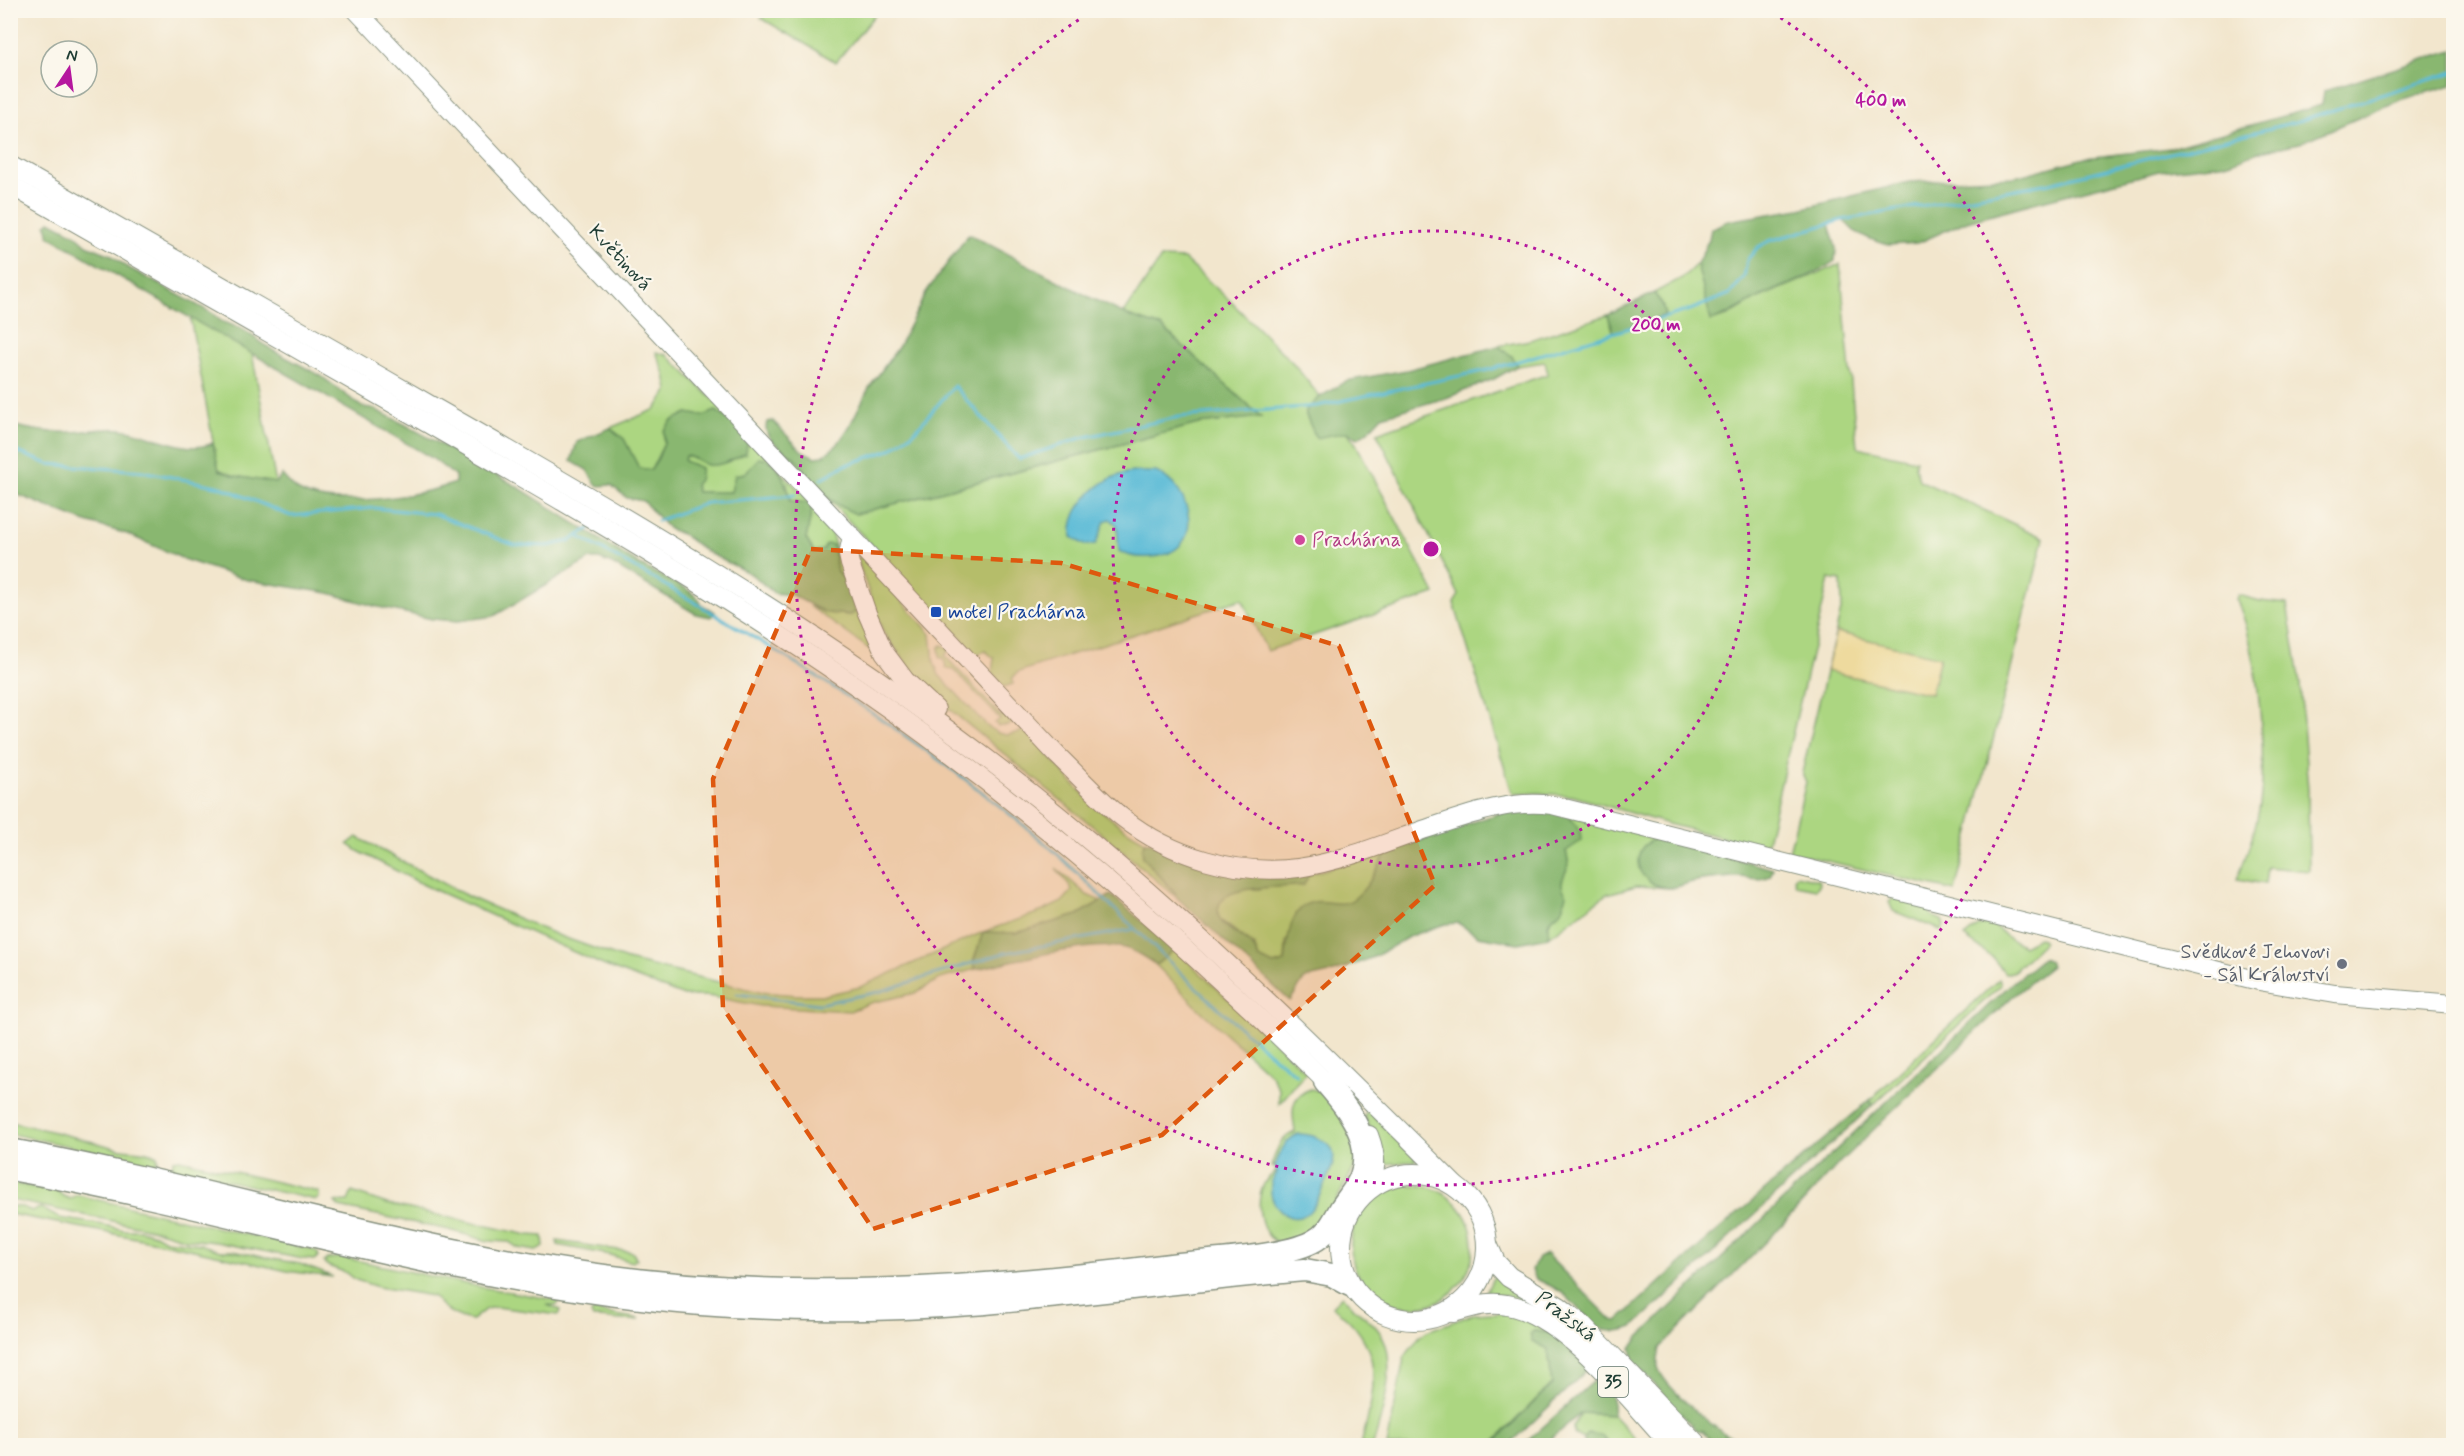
<svg xmlns="http://www.w3.org/2000/svg" width="2464" height="1456" viewBox="0 0 2464 1456" font-family="Mynerve,sans-serif">
	<style>
		.green { fill: #acd681; stroke: #668a5a; stroke-width: 1.5 }
		.forest { fill: #89b76f; stroke: #547a52; stroke-width: 1.5 }
		.sand { fill: #eeda9e; stroke: #868c69; stroke-width: 1.5 }
		.water { fill: #58bad6; stroke: #3c7c85; stroke-width: 1.5 }
		.lines { fill: none; stroke-linecap: round; stroke-linejoin: round }
		.stream { stroke: #58bad6; stroke-width: 3 }
		.secondary-casing { stroke: #889280; stroke-width: 20 }
		.primary-casing { stroke: #889280; stroke-width: 22 }
		.motorway-casing { stroke: #889280; stroke-width: 25 }
		.secondary { stroke: #fff; stroke-width: 18 }
		.primary { stroke: #fff; stroke-width: 20 }
		.motorway { stroke: #fff; stroke-width: 22 }
		.marked { fill: #de580e; fill-opacity: 0.2; stroke: #de580e; stroke-width: 4.5; stroke-dasharray: 12 8; stroke-linejoin: round }
		.ring { fill: none; stroke: #b5179e; stroke-width: 3; stroke-dasharray: 3 6 }
		.hotel-dot { fill: #d1479c; stroke: #fbf7ec; stroke-width: 2 }
		.transit-dot { fill: #1a4fb4; stroke: #fbf7ec; stroke-width: 2 }
		.worship-dot { fill: #6b7280; stroke: #fbf7ec; stroke-width: 2 }
		.labels { text-anchor: middle; dominant-baseline: central; stroke-width: 4.5; stroke-linejoin: round; paint-order: stroke }
		.shield { fill: #fbf7ec; stroke: #61756b; stroke-width: 1.5 }
		.shield-label { font-size: 18px; font-weight: bold; fill: #1f3d34 }
		.street-label { font-size: 20px; fill: #1f3d34; stroke: #fbf7ec }
		.hotel-label { font-size: 20px; fill: #b23c85; stroke: #fbf7ec; text-anchor: start }
		.transit-label { font-size: 20px; fill: #164399; stroke: #fbf7ec; text-anchor: start }
		.worship-label { font-size: 20px; fill: #5b616d; stroke: #fbf7ec; text-anchor: end }
		.centre { fill: #b5179e; stroke: #fbf7ec; stroke-width: 3 }
		.ring-label { font-size: 18px; text-anchor: middle; font-weight: bold; fill: #b5179e; stroke: #fbf7ec; stroke-width: 4.5; stroke-linejoin: round; paint-order: stroke }
	</style>
	<rect width="100%" height="100%" fill="#fbf7ec"/>
	<filter id="ink" filterUnits="userSpaceOnUse"><feTurbulence type="fractalNoise" baseFrequency=".0167" numOctaves="2"/><feDisplacementMap in="SourceGraphic" scale="12" xChannelSelector="R" yChannelSelector="G"/><feConvolveMatrix kernelMatrix="1 2 1 2 8 2 1 2 1" color-interpolation-filters="sRGB"/></filter>
	<filter id="wash" filterUnits="userSpaceOnUse"><feTurbulence type="fractalNoise" baseFrequency=".008" numOctaves="4" result="noise"/><feDisplacementMap in="SourceGraphic" scale="24" xChannelSelector="R" yChannelSelector="G"/><feGaussianBlur stdDeviation="1.35" result="paint"/><feColorMatrix in="noise" values="0 0 0 0 0 0 0 0 0 0 0 0 0 0 0 0 0 1.4 0 .05"/><feComposite in="paint" operator="in"/></filter>
	<g filter="url(#wash)">
		<rect width="100%" height="100%" fill="#f2e6cd"/>
		<g class="green">
			<polygon points="766,11 766,10 878,11 836,62 761,18"/>
			<polygon points="1161,258 1184,259 1228,299 1293,363 1320,397 1306,411 1306,415 1316,437 1347,431 1356,444 1435,594 1267,651 1242,599 1027,669 1017,673 1012,679 1013,684 1004,687 992,673 994,658 985,651 977,655 779,448 799,461 803,470 856,514 1198,424 1260,417 1162,327 1123,315"/>
			<polygon points="1697,264 1712,320 1728,316 1754,300 1840,264 1857,447 1916,460 1915,466 1919,480 2044,538 1955,891 1789,852 1806,782 1802,773 1842,606 1841,581 1829,579 1767,842 1761,847 1668,824 1573,796 1539,793 1513,794 1511,789 1454,603 1459,595 1377,433 1548,374 1545,362 1517,366 1511,356 1498,346 1530,340 1608,315 1614,333 1662,304 1654,293 1682,278"/>
			<polygon points="190,317 252,353 276,484 235,476 218,469"/>
			<polygon points="656,352 667,355 724,410 823,516 830,529 846,580 837,572 835,550 814,552 806,539 812,509 809,503 790,501 787,483 745,473 736,475 731,492 697,492 695,485 701,468 684,461 685,456 691,456 708,465 716,411 703,416 687,413 664,431 664,443 651,470 639,468 624,439 610,428 656,409 668,390 665,374"/>
			<path d="M859 558H865L931 634 934 662 939 675 988 727 998 733 1007 735 1028 730C1065 775 1094 813 1145 841L1143 857 1175 894V896L1095 828 927 691 883 632 857 559Z"/>
			<path d="M2238 595 2260 601 2287 604 2300 684 2308 790 2309 871 2267 867 2265 884 2237 879C2247 855 2256 829 2260 804 2267 756 2258 642 2236 599Z"/>
			<polygon points="809,606 826,613 851,615 856,611 874,647 872,651"/>
			<polygon points="942,645 950,649 945,656 1001,716 1009,711 1014,718 1009,726 998,726 995,723 1000,719 954,670 947,669 943,658 940,658 939,648"/>
			<path d="M1567 814 1656 837 1657 885 1672 888 1636 886 1607 894 1549 937C1547 922 1550 918 1561 909V880L1569 865 1566 851 1581 840Z"/>
			<polygon points="357,837 469,897 557,935 627,960 760,992 797,995 825,995 860,987 983,932 1043,911 1062,902 1072,891 1070,886 1056,868 1087,895 1101,901 1078,915 1016,933 983,932 973,963 976,969 940,979 915,993 870,1003 850,1011 761,1006 708,996 684,996 603,965 426,886 358,851 348,844"/>
			<path d="M1387 851C1379 866 1366 894 1351 901 1342 906 1332 903 1322 902L1286 941 1285 962 1273 965 1259 958 1254 945 1219 919 1217 911 1220 900 1230 892 1242 889H1259Z"/>
			<polygon points="1796,875 1818,880 1820,884 1816,889 1796,885 1794,879"/>
			<polygon points="1894,898 1923,904 1932,916 1942,920 1944,925 1941,930 1893,911 1889,902"/>
			<path d="M1990 924C2001 927 2001 934 2010 939 2014 942 2019 942 2023 946L2038 938 2042 939 2044 942 2013 972 2005 973 1992 957 1964 937 1978 926Z"/>
			<polygon points="1175,949 1306,1072 1279,1104 1279,1089 1272,1076 1202,1012 1156,965"/>
			<polygon points="1999,979 2001,985 1873,1105 1870,1100"/>
			<path d="M1311 1089C1338 1092 1350 1137 1359 1159L1320 1230 1279 1243C1258 1235 1255 1200 1265 1182 1268 1178 1272 1175 1276 1171L1275 1167H1271C1275 1153 1280 1137 1295 1132 1292 1113 1289 1096 1311 1089Z"/>
			<polygon points="1369,1111 1416,1157 1415,1161 1387,1164 1379,1143 1365,1119 1364,1115"/>
			<path d="M10 1122C46 1129 81 1139 116 1148 130 1151 146 1149 157 1156L158 1160 154 1164 11 1134Z"/>
			<polygon points="180,1159 319,1192 319,1198 316,1200 172,1169 173,1160"/>
			<polygon points="10,1183 58,1191 63,1196 70,1199 77,1195 314,1250 318,1253 318,1257 314,1260 303,1259 216,1242 186,1239 156,1230 11,1200"/>
			<circle cx="1412" cy="1246" r="61"/>
			<polygon points="352,1192 387,1204 528,1235 543,1236 544,1247 536,1251 518,1248 509,1242 488,1241 449,1230 339,1207 335,1202 348,1201"/>
			<polygon points="10,1206 22,1207 32,1211 41,1208 59,1218 104,1225 124,1230 140,1230 155,1234 165,1240 200,1244 220,1251 232,1251 300,1264 333,1277 287,1271 167,1244 11,1214"/>
			<polygon points="557,1241 632,1252 637,1259 632,1262 610,1255 558,1245"/>
			<path d="M341 1257 481 1287 556 1300 559 1302 557 1305H547L561 1310 559 1315 496 1307 486 1309 472 1320C455 1317 444 1310 433 1296L378 1287 356 1280 347 1273 328 1266 324 1262 327 1259Z"/>
			<polygon points="1495,1275 1535,1303 1534,1304 1507,1296 1485,1294"/>
			<path d="M1342 1296C1353 1310 1369 1317 1379 1331 1400 1358 1382 1415 1373 1445H1361C1376 1388 1387 1345 1332 1306Z"/>
			<path d="M593 1311 640 1319C626 1323 608 1317 593 1318L591 1314Z"/>
			<polygon points="1509,1312 1552,1333 1534,1331 1548,1349 1552,1383 1491,1445 1387,1446 1404,1358 1419,1337 1427,1331 1474,1314"/>
			<polygon points="1581,1413 1613,1415 1641,1445 1608,1445 1606,1440 1588,1433 1583,1439 1574,1434 1573,1427"/>
			<polygon points="1725,1434 1752,1445 1724,1446"/>
		</g>
		<g class="forest">
			<path d="M2453 50V85L2400 100 2300 143 2261 151 2229 163 2159 171 2026 205 1967 221 1918 243 1888 245 1870 239 1854 231 1843 220 1829 224 1836 248 1835 261C1809 279 1781 286 1754 300 1739 308 1728 316 1711 321L1697 264 1709 239 1711 229 1727 221 1800 209 1909 182 2015 177 2085 158 2170 148 2322 105 2324 91Z"/>
			<path d="M50 221 75 234 87 245 111 255 127 267 212 313 221 321 242 329 274 351 321 376 362 407 372 408 404 424 518 487 640 565 685 588 698 598 702 605 715 612 711 617 696 614 612 564 599 559H590L494 616 458 621 432 619 374 606 329 593 247 580 186 560 127 534 83 521 11 492V425C30 430 51 433 71 432 89 432 109 426 127 430 154 435 187 455 213 443L219 470 235 476 276 483 282 475C287 480 293 488 299 491 332 510 421 496 455 483V476L432 458 49 236 46 225Z"/>
			<path d="M969 234 1091 298 1131 317 1162 327 1261 417 1198 424 856 514C837 506 820 493 808 477 804 472 801 465 797 460 787 449 761 442 767 422L773 421 802 451 815 457 823 456 837 445 848 429 869 388 899 346 927 291Z"/>
			<polygon points="1654,293 1662,304 1665,315 1614,333 1608,315"/>
			<polygon points="1498,346 1512,356 1517,366 1494,379 1446,398 1382,416 1369,430 1358,438 1347,432 1316,438 1306,415 1306,410 1320,397 1346,381 1407,370"/>
			<path d="M716 411 733 422 748 439 746 453C735 458 721 467 708 465 700 463 694 456 685 456L684 461 701 468 699 480 695 485 697 492H731L735 475 745 473 759 458C780 459 786 484 790 501L809 503 812 509 806 539 814 552 823 550 826 544 833 545 837 572 846 581 856 611 851 615 826 613 792 595 774 593 751 574 707 552 682 534 669 529 643 501 627 498 611 485 597 486 587 470 571 461 577 442 610 428 624 439 639 468 651 470 658 458 664 443V431L671 421 687 413 703 416Z"/>
			<path d="M1531 809 1567 814 1580 831 1581 841 1566 851C1567 856 1569 862 1568 866 1564 879 1557 882 1567 895 1565 899 1564 906 1561 910 1550 923 1546 916 1549 937L1518 943 1478 936 1458 923 1445 924 1410 936 1376 956 1334 972 1308 978 1303 981 1290 1001 1175 896V893L1143 857 1142 848 1145 841 1309 874 1304 885C1283 889 1224 883 1219 906 1218 910 1217 915 1220 919 1230 936 1249 933 1259 958L1273 965 1285 962C1288 937 1289 897 1326 902 1334 903 1345 905 1352 900 1368 889 1378 868 1387 851L1500 813Z"/>
			<path d="M1656 837 1773 869 1770 876C1759 882 1746 876 1734 877 1722 878 1709 878 1697 881 1689 882 1682 886 1675 887 1659 891 1638 878 1638 862 1638 848 1645 844 1656 837Z"/>
			<path d="M1111 895 1175 949 1156 965C1144 957 1133 949 1119 947 1080 943 1015 961 976 969L973 963 983 932 1016 933 1078 915Z"/>
			<path d="M2043 958 2049 961 2051 966 2012 997 1842 1160 1782 1225 1660 1348C1659 1354 1657 1361 1658 1367 1663 1386 1709 1423 1725 1434V1445H1713L1703 1431 1696 1430 1635 1363 1631 1349 1639 1337 1687 1291 2012 983Z"/>
			<path d="M1870 1100 1873 1105 1633 1327C1599 1340 1590 1320 1568 1298 1560 1289 1546 1284 1536 1279L1532 1270 1538 1258 1546 1254 1612 1320 1617 1321 1701 1245Z"/>
			<polygon points="1534,1331 1552,1333 1589,1368 1509,1445 1491,1446 1552,1384 1548,1349 1532,1341 1530,1334"/>
			<path d="M1594 1381C1609 1384 1615 1401 1613 1415L1581 1413 1543 1445H1523Z"/>
			<polygon points="1588,1433 1602,1436 1608,1445 1585,1445 1583,1439"/>
		</g>
		<polygon class="sand" points="1836,632 1940,657 1931,694 1826,671"/>
		<g class="water">
			<path d="M1156 472C1194 488 1207 554 1151 557 1140 558 1129 557 1119 551L1117 525 1110 519 1105 521 1096 544 1085 545 1072 537C1069 507 1099 479 1127 473 1136 471 1147 472 1156 472Z"/>
			<path d="M1298 1134C1310 1134 1329 1139 1333 1152 1336 1162 1329 1174 1325 1183 1321 1192 1316 1205 1309 1212 1286 1232 1258 1193 1277 1173L1275 1166C1280 1152 1284 1141 1298 1134Z"/>
		</g>
		<g class="lines">
			<g class="stream">
				<polyline points="10,449 48,464 142,471 221,487 291,516 374,508 435,514 514,545 548,546 570,541 590,528"/>
				<polyline points="821,479 843,466 890,450 914,432 954,386 1019,459 1081,438 1179,417 1317,406 1488,370 1690,310 1730,294 1744,277 1747,260 1758,247 1769,241 1842,220 2050,183 2295,122 2454,72"/>
				<polyline points="657,521 706,503 795,495"/>
				<path d="M578 536C740 626 906 724 1047 845 1068 863 1086 882 1106 901 1169 961 1229 1022 1297 1075"/>
				<polyline points="737,994 819,1004 878,992 1004,953 1135,929"/>
			</g>
		</g>
	</g>
	<g filter="url(#ink)">
		<g class="lines">
			<defs>
				<g id="secondary">
					<path d="M356 10 1057 755C1079 776 1099 799 1123 818 1171 856 1237 876 1298 868 1339 862 1381 845 1420 831 1463 817 1506 799 1552 805L2259 981 2335 994 2454 1004"/>
					<path d="M10 165C151 246 292 325 432 406 622 514 812 625 986 758 1158 889 1311 1041 1464 1194"/>
					<path d="M10 185C146 263 282 341 418 418 591 517 764 617 925 735 1071 843 1205 962 1334 1090"/>
					<polyline points="852,536 848,555 850,564 867,613 884,652 905,680 936,709"/>
					<path d="M1364 1194C1379 1176 1377 1156 1369 1135"/>
				</g>
				<g id="primary">
					<circle cx="1414" cy="1247" r="73"/>
					<polyline points="1487,1244 1495,1262 1509,1277 1559,1307 1582,1325 1698,1446"/>
					<path d="M1453 1312C1471 1307 1488 1301 1507 1305 1565 1314 1633 1403 1673 1446"/>
				</g>
				<g id="motorway">
					<path d="M10 1150C209 1187 403 1249 604 1276 793 1302 982 1289 1171 1265 1209 1260 1280 1258 1312 1242 1328 1234 1333 1222 1341 1208 1348 1197 1357 1188 1361 1176 1374 1140 1347 1107 1325 1082"/>
					<path d="M10 1169C242 1210 466 1286 701 1304 791 1311 881 1311 971 1304 1083 1296 1194 1279 1305 1270L1332 1275 1350 1285"/>
				</g>
			</defs>
			<use href="#secondary" class="secondary-casing"/>
			<use href="#primary" class="primary-casing"/>
			<use href="#motorway" class="motorway-casing"/>
			<use href="#secondary" class="secondary"/>
			<use href="#primary" class="primary"/>
			<use href="#motorway" class="motorway"/>
		</g>
	</g>
	<path class="marked" d="M811 549 1061 563 1339 646 1435 885 1162 1135 873 1229 723 1008 713 779Z"/>
	<g class="ring">
		<circle cx="1431" cy="549" r="318"/>
		<path d="M1773 13A636 636 0 1 1 1089 13"/>
	</g>
	<circle class="hotel-dot" cx="1300" cy="540" r="6"/>
	<rect class="transit-dot" x="930" y="606" width="12" height="12" rx="3"/>
	<circle class="worship-dot" cx="2342" cy="964" r="6"/>
	<g class="labels">
		<rect class="shield" x="1598" y="1367" width="30" height="30" rx="4.5"/>
		<g class="shield-label">
			<text x="1613" y="1382">35</text>
		</g>
		<g class="street-label">
			<text transform="translate(620 258) rotate(47)">Květinová</text>
			<text transform="translate(1566 1317) rotate(37)">Pražská</text>
		</g>
		<g class="hotel-label">
			<text x="1312" y="540">Prachárna</text>
		</g>
		<g class="transit-label">
			<text x="948" y="612">motel Prachárna</text>
		</g>
		<g class="worship-label">
			<text x="2330" y="952">Svědkové Jehovovi<tspan x="2330" dy="23">- Sál Království</tspan></text>
		</g>
	</g>
	<circle cx="1431" cy="549" r="9" class="centre"/>
	<g class="ring-label">
		<text x="1881" y="106">400 m</text>
		<text x="1656" y="330">200 m</text>
	</g>
	<rect width="2464" height="1456" fill="none" stroke="#fbf7ec" stroke-width="36"/>
	<g transform="translate(69 69) rotate(13)"><circle r="28" fill="#fbf7ec" stroke="#a3ada2" stroke-width="1.5"/>
	<path d="M0-4.5L10 22L0 15L-10 22Z" fill="#b5179e"/>
	<text y="-9" font-size="16" font-weight="bold" text-anchor="middle" fill="#1f3d34">N</text>
	</g>
</svg>
